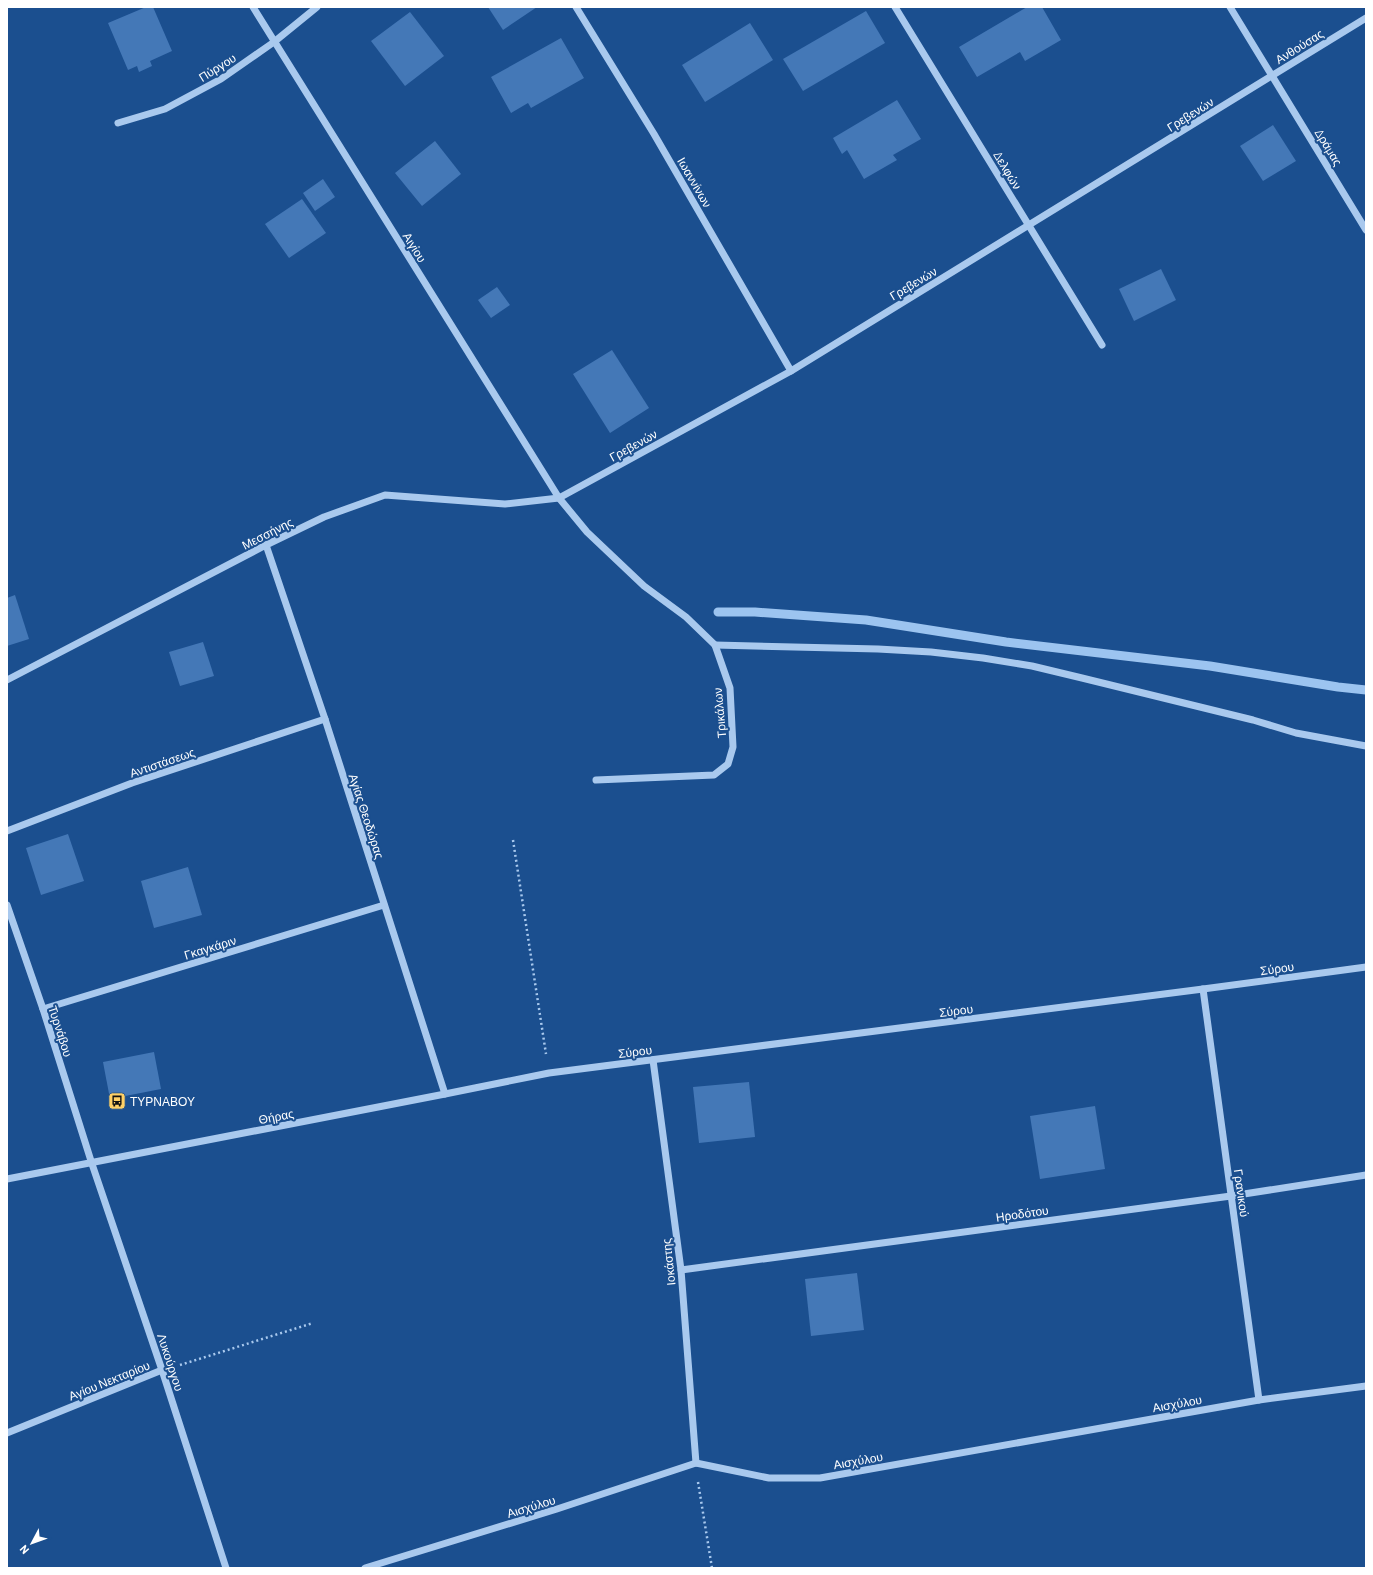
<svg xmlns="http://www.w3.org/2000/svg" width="1373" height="1575" viewBox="0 0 1373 1575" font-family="Barlow,sans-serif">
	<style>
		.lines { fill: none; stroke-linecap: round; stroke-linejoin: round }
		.stream { stroke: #9cc4f0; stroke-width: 9 }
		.building { fill: #4478b7 }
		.path { stroke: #a9c9ee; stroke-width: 2.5; stroke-dasharray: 2 3; stroke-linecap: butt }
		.minor { stroke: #a9c9ee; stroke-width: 7 }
		.labels { text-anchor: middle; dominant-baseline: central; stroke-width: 4; stroke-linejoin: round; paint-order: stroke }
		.street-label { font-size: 12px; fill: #fff; stroke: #1b4f8f }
		.poi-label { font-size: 12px; fill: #fff; stroke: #1b4f8f; text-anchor: start }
	</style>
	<rect width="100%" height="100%" fill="#1b4f8f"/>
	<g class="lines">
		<polyline class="stream" points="718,612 755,612 866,620 1006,642 1210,666 1338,687 1366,690"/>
	</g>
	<g class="building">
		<polygon points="146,7 153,7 172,51 150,61 152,66 139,72 137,66 128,70 108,23"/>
		<polygon points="488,7 537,7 503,30"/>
		<polygon points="1027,7 1042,7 1061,40 1025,61 1020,52 977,77 959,47"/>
		<polygon points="866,11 885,43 803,91 783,59"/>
		<polygon points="410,12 444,56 405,86 371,41"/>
		<polygon points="750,23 773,60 705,102 682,65"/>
		<polygon points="561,38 584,78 531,108 528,103 511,113 491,77"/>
		<polygon points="897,100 921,139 893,155 897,160 864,179 847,150 842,154 833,138"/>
		<polygon points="1273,125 1296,161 1263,181 1240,146"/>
		<polygon points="435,141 461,174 422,206 395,173"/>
		<polygon points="323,179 335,197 315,211 303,193"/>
		<polygon points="302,199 326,233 289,258 265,224"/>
		<polygon points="1161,269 1176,300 1134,321 1119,289"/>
		<polygon points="497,287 510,305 491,318 478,300"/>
		<polygon points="612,350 649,408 610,433 573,374"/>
		<polygon points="15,595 29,639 7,646 7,598"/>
		<polygon points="203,642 214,676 180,686 169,652"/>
		<polygon points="68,834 84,881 41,895 26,848"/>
		<polygon points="188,867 202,915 154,928 141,881"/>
		<polygon points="154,1052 161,1089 110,1099 103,1062"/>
		<polygon points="749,1082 755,1137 699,1143 693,1087"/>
		<polygon points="1095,1106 1105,1169 1040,1179 1030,1116"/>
		<polygon points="857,1273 864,1330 811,1336 805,1279"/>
	</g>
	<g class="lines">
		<g class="path">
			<polyline points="513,840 546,1054"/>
			<polyline points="180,1365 313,1323"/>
			<polyline points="698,1482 712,1568"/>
		</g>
		<g class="minor">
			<polyline points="253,7 559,498 587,532 644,586 686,617 715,645 730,688 733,747 728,764 714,775 596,780"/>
			<polyline points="576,7 654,134 791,371"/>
			<polyline points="895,7 1102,345"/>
			<polyline points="1230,7 1366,230"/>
			<polyline points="118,123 165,109 221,79 274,42 317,7"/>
			<polyline points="266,545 325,719 445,1094"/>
			<polyline points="715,645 878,649 931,652 983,658 1032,666 1082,678 1253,720 1296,733 1366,746"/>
			<polyline points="7,680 266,545 324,517 385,495 505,504 559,498 791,371 1366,18"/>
			<polyline points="7,831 132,783 325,719"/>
			<polyline points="7,905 43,1009 92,1164 162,1370 226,1568"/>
			<polyline points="1203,989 1259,1400"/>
			<polyline points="43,1009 384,905"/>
			<polyline points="653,1060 681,1270 696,1463"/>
			<polyline points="7,1179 445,1094 549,1073 1203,989 1366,967"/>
			<polyline points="681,1270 1231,1196 1366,1175"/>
			<polyline points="7,1433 162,1370"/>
			<polyline points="365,1568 557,1509 696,1463 769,1478 820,1478 1259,1400 1366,1386"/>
		</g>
	</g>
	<defs>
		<symbol id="bus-square" viewBox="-11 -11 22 22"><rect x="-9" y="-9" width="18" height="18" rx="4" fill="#ffd166" stroke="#1b4f8f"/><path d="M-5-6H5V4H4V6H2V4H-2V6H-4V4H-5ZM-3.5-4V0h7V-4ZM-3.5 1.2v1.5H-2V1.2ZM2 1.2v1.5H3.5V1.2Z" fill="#111"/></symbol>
	</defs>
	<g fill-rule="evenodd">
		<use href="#bus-square" x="107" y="1091" width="20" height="20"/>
	</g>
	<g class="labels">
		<g class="street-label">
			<text transform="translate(1299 46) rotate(-32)">Ανθούσας</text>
			<text transform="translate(217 67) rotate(-32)">Πύργου</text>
			<text transform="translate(1190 114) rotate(-32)">Γρεβενών</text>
			<text transform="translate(1329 147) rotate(59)">Δράμας</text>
			<text transform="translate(1008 170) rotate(59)">Δελφών</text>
			<text transform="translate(695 182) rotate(60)">Ιωαννίνων</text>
			<text transform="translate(415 247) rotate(58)">Αιγίου</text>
			<text transform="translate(913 283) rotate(-31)">Γρεβενών</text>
			<text transform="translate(633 445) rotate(-29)">Γρεβενών</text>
			<text transform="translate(267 533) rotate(-27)">Μεσσήνης</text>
			<text transform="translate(719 713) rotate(-95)">Τρικάλων</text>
			<text transform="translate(162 762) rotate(-19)">Αντιστάσεως</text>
			<text transform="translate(367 816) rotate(72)">Αγίας Θεοδώρας</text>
			<text transform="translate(210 947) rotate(-17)">Γκαγκάριν</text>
			<text transform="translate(1277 968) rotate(-8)">Σύρου</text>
			<text transform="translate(956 1010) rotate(-7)">Σύρου</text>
			<text transform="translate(61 1031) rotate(72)">Τυρνάβου</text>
			<text transform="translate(635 1051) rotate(-7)">Σύρου</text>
			<text transform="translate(276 1116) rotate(-11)">Θήρας</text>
			<text transform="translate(1242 1193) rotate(82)">Γρανικού</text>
			<text transform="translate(1022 1213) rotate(-8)">Ηροδότου</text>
			<text transform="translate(668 1262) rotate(-96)">Ιοκάστης</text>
			<text transform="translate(171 1362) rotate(72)">Λυκούργου</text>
			<text transform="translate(109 1380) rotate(-22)">Αγίου Νεκταρίου</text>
			<text transform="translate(1177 1403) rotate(-10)">Αισχύλου</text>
			<text transform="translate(858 1460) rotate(-10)">Αισχύλου</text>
			<text transform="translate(531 1506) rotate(-17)">Αισχύλου</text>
		</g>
		<g class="poi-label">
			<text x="130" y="1101">ΤΥΡΝΑΒΟΥ</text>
		</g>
	</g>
	<rect width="1373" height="1575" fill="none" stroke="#ffffff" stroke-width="16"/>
	<g transform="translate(32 1543) rotate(229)" stroke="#1b4f8f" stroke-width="3" paint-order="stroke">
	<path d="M0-3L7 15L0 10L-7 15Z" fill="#ffffff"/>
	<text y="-6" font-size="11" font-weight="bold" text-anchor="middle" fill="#ffffff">N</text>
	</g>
</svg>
